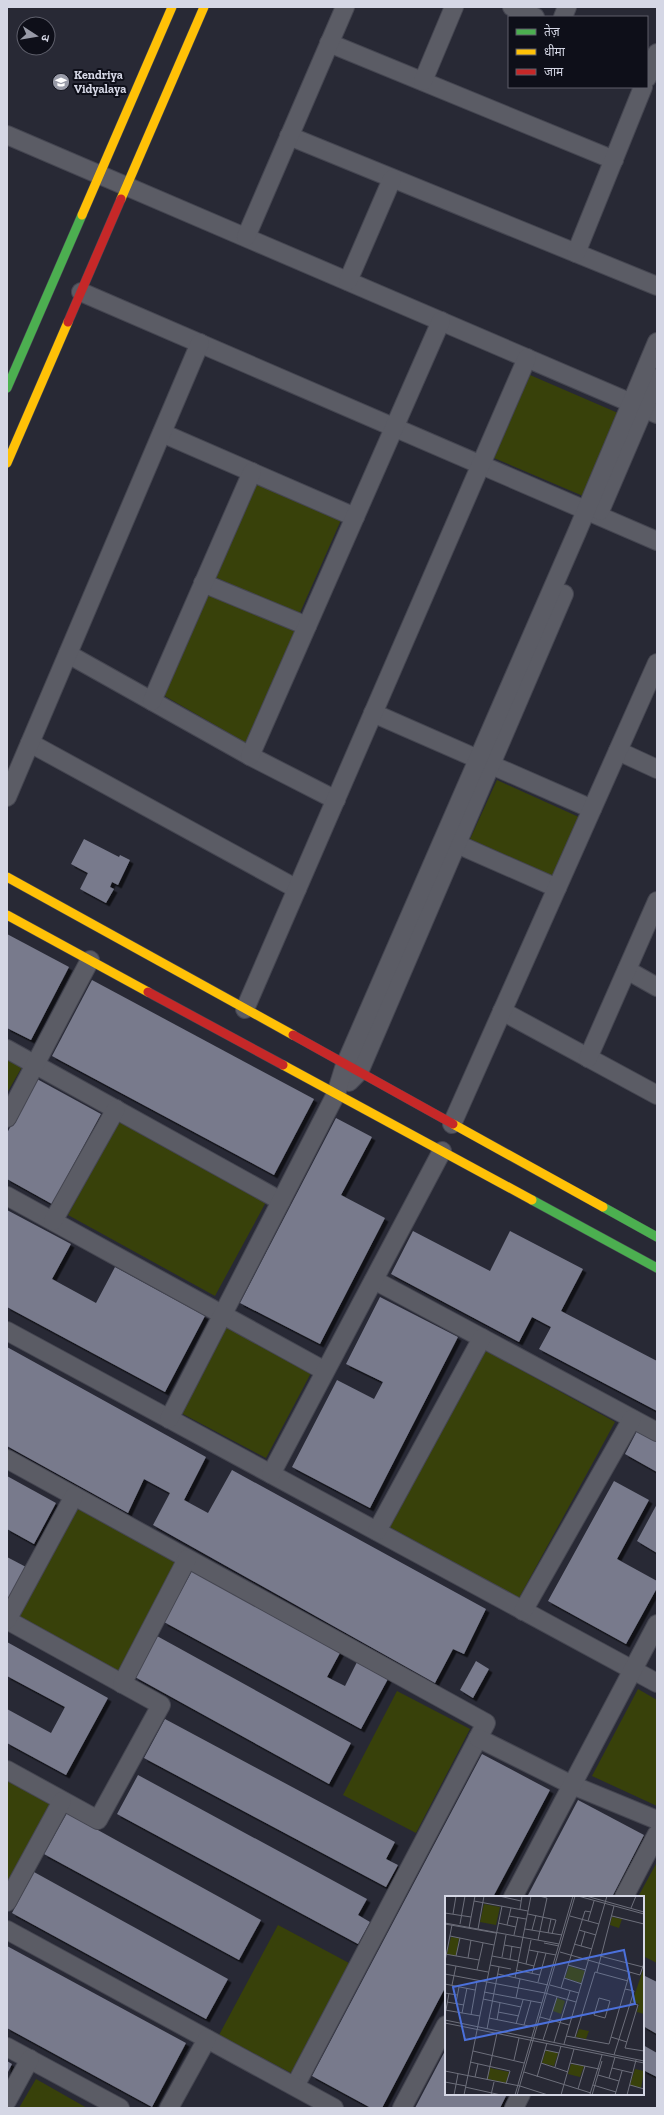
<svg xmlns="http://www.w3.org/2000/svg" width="664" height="2115" viewBox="0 0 664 2115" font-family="'Zilla Slab','Noto Sans Devanagari',serif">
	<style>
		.green { fill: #38410a }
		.building { fill: #787a8c; filter: url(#shadow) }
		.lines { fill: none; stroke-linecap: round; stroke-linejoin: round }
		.street-casing { stroke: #454651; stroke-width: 20 }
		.fast-casing { stroke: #454651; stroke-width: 10 }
		.slow-casing { stroke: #454651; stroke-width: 10 }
		.jam-casing { stroke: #454651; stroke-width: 10 }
		.street { stroke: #5b5c65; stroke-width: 18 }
		.fast { stroke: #4caf50; stroke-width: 9 }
		.slow { stroke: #ffc107; stroke-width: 9 }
		.jam { stroke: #c62828; stroke-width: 9 }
		.labels { text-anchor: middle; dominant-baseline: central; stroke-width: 4; stroke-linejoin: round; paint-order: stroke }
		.poi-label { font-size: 12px; font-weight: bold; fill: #d5d7e5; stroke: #0e0f19; text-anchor: start }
		.inset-road { fill: none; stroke: #6d6f7b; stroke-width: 1 }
		.view { fill: #4b70db; fill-opacity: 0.15; stroke: #4b70db; stroke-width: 2 }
		.inset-edge { fill: none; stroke: #d5d7e5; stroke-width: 2 }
	</style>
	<defs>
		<filter id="shadow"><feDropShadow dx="3.5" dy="3.5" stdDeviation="0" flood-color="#0009"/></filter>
	</defs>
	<rect width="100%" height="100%" fill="#282935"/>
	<g class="green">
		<polygon points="530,375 618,413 583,496 494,458"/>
		<polygon points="256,481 341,520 299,615 213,576"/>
		<polygon points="207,594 296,630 246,743 163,695"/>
		<polygon points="497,780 581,818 555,877 470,839"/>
		<polygon points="7,1059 22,1067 7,1093"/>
		<polygon points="119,1121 266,1202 215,1296 68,1215"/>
		<polygon points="226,1326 312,1371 266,1458 181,1413"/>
		<polygon points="483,1349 615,1422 519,1598 386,1525"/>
		<polygon points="76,1508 178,1563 119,1673 17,1618"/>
		<polygon points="638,1689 657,1700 657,1806 592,1776"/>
		<polygon points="397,1691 470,1729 416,1833 343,1795"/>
		<polygon points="7,1778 52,1802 7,1889"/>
		<polygon points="657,1862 657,1963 643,1956 643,1897 638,1897"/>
		<polygon points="278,1925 349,1963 291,2073 219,2035"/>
		<polygon points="36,2079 87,2108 19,2108"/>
	</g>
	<g class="building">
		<polygon points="84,839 119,857 120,855 130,860 118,885 112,882 110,887 114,889 106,903 80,889 88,873 71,864"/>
		<polygon points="7,934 69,967 31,1040 7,1028"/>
		<polygon points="92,980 314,1099 274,1175 52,1056"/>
		<polygon points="37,1079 101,1114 52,1204 7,1179 7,1133"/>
		<polygon points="336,1118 372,1137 341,1195 385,1218 320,1344 240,1303"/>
		<polygon points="7,1210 71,1244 52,1279 96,1303 115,1267 205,1316 165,1392 7,1307"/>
		<polygon points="413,1231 490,1271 510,1231 583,1269 561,1311 657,1361 657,1411 539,1349 551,1327 532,1317 519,1342 391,1274"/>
		<polygon points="380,1297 458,1337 370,1508 292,1467 337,1380 374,1399 383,1382 346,1364"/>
		<polygon points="7,1347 206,1457 184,1500 208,1513 232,1470 486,1609 464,1654 453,1649 435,1683 153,1525 170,1493 144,1479 128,1513 7,1446"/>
		<polygon points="637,1431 657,1442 657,1472 625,1454"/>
		<polygon points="7,1476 56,1503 34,1544 7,1529"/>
		<polygon points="614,1481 649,1500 617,1559 657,1581 657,1588 626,1644 548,1601"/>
		<polygon points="657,1504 657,1553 637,1541"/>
		<polygon points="7,1557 26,1567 7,1601"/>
		<polygon points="192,1571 341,1651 327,1677 345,1686 358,1660 389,1677 361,1729 164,1622"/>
		<polygon points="157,1636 351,1743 329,1784 135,1677"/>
		<polygon points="7,1642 108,1698 66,1775 7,1743 7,1709 51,1733 65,1707 7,1676"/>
		<polygon points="476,1661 489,1669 473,1698 460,1690"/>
		<polygon points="165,1719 395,1842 386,1859 398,1865 386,1887 144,1758"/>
		<polygon points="482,1754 550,1790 493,1897 446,1897 446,1986 382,2108 371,2108 312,2076"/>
		<polygon points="138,1775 367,1899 358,1915 370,1922 358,1944 117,1814"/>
		<polygon points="578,1800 644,1835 612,1897 527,1897"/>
		<polygon points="67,1813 261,1920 239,1960 44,1854"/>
		<polygon points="34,1872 228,1979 206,2019 12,1913"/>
		<polygon points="7,1946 186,2043 152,2107 7,2028"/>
		<polygon points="643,1975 657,1982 657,2034 643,2026"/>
		<polygon points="643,2045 657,2053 657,2077 643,2070"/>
		<polygon points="446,2049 446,2094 507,2094 500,2108 415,2108"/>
		<polygon points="7,2061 12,2064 7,2074"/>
	</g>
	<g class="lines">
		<defs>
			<g id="street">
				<polyline points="512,7 535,17"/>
				<polyline points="563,17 567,7"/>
				<polyline points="329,43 614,160"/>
				<polyline points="647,78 657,53"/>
				<polyline points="423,81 454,7"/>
				<polyline points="7,135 657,414"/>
				<polyline points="289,136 657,286"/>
				<polyline points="246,237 345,7"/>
				<polyline points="576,253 643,87"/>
				<polyline points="348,281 392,179"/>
				<polyline points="81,292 657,541"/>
				<polyline points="162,433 355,517"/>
				<polyline points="600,511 657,378"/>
				<polyline points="203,583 307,626"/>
				<polyline points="68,654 250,756 336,800"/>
				<polyline points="152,701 252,472"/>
				<polyline points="373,713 592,809"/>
				<polyline points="30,743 297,889"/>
				<polyline points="618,751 657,769"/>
				<polyline points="250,756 441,321"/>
				<polyline points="7,797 200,343"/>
				<polyline points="457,844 557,888"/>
				<polyline points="627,970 657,987"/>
				<polyline points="245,1009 527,358"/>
				<polyline points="502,1011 657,1095"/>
				<polyline points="7,1049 281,1201"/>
				<polyline points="588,1058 657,901"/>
				<polyline points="349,1082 359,1072 564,594"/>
				<polyline points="7,1118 90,960"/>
				<polyline points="452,1124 657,663"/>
				<polyline points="7,1196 325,1371"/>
				<polyline points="53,1221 116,1109"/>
				<polyline points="374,1280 657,1432"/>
				<polyline points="7,1331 657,1683"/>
				<polyline points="169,1419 336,1094 345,1065 577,532 657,342"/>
				<polyline points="7,1459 486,1723 295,2086"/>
				<polyline points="271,1474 442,1151"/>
				<polyline points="377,1531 482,1338"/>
				<polyline points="523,1611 632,1419"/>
				<polyline points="7,1620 161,1705 98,1820 7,1770"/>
				<polyline points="7,1620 74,1496"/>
				<polyline points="122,1684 187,1559"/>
				<polyline points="478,1738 572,1785 657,1820"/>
				<polyline points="513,1897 657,1624"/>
				<polyline points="624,1897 657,1834"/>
				<polyline points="7,1902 62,1801"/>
				<polyline points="7,1930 334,2108"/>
				<polyline points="7,2047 120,2108"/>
				<polyline points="7,2101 30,2059"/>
				<polyline points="169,2108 207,2039"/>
				<polyline points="402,2108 446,2025"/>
				<polyline points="514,2108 521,2094"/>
			</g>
			<g id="fast">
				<polyline points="7,388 82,215"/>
				<polyline points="532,1200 657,1268"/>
				<polyline points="603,1207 657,1237"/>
			</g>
			<g id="slow">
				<polyline points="121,199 204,7"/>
				<polyline points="82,215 172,7"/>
				<polyline points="7,463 68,322"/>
				<polyline points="7,877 293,1035"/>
				<polyline points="7,915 148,992"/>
				<polyline points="283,1065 532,1200"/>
				<polyline points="453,1124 603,1207"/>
			</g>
			<g id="jam">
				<polyline points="68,322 121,199"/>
				<polyline points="148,992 283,1065"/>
				<polyline points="293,1035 453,1124"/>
			</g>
		</defs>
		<use href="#street" class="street-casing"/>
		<use href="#fast" class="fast-casing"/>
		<use href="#slow" class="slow-casing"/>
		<use href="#jam" class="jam-casing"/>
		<use href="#street" class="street"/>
		<use href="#fast" class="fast"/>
		<use href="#slow" class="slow"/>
		<use href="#jam" class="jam"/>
	</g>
	<defs>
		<symbol id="school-disc" viewBox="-11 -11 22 22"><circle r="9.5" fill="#989aa7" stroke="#0e0f19"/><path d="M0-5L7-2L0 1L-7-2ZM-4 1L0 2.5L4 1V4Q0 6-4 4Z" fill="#fff"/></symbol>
	</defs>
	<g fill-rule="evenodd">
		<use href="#school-disc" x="51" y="72" width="20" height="20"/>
	</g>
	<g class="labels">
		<g class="poi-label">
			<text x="74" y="75">Kendriya<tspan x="74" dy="14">Vidyalaya</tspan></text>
		</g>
	</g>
	<g transform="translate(445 1896)">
		<rect width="199" height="199" fill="#282935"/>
		<path d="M39 8 55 11 51 29 35 26ZM167 21 177 23 174 32 165 29ZM6 41 14 42 11 60 2 58ZM124 70 140 75 136 87 120 82ZM198 74 199 75V118L192 116 194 108 187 106ZM112 102 120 105 116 118 108 115ZM134 133 144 135 141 143 131 141ZM101 154 113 157 109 170 97 167ZM126 168 139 170 135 181 123 178ZM45 172 64 176 61 187 43 183ZM190 173 199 175 196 192 185 189Z" fill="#38410a"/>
		<path class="inset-road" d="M54 0 76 5M133 0 199 18M141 0 199 16M29 5 83 15M186 12 191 0M75 13 77 0M0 17 26 21M8 18 11 0M83 18 111 24 107 38M64 20 81 23M125 20 154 28M167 20 199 28M143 25 149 5M0 27 114 48M53 27 71 31M0 28 51 37M15 28 20 0M62 29 66 12M24 32 30 0M33 33 39 0M80 33 117 39M87 34 91 19M134 34 151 39M103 37 106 23M69 39 73 21M5 40 49 49M93 44 102 2 94 0M99 47 114 50M129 48 147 53M59 49 76 52M136 50 140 36M84 54 111 59M115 56 195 79 199 67M0 58 34 64M11 60 15 42M47 60 73 65M155 60 198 71M57 61 61 39M23 62 26 44M65 63 67 50M0 65 7 29M73 66 89 70M0 68 43 76M81 68 86 44M45 69 66 73M123 69 141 74M32 74 38 47M71 74 95 79M152 76 169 10M87 77 93 56M0 78 100 97 131 106M53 78 103 89M70 82 86 0M119 82 137 88M93 86 101 57M0 88 30 94M7 89 11 70M105 89 134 97M116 92 140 15 146 16M39 96 97 107M0 97 12 99M71 102 75 83M154 102 165 105 160 122 149 119ZM38 103 76 111M2 106 19 109M11 107 14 91M185 107 193 109 180 152 199 155M0 114 35 120M1 114 4 97M53 116 74 120M17 117 22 92M26 119 32 85M95 121 124 129M44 122 89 131M0 124 199 165M52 124 55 107M0 127 199 167M71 128 78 104M79 129 86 105M42 133 54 71M121 140 164 148 185 76M130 141 150 76 183 85M166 141 182 146M98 144 112 101M109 146 125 95M119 148 162 0M100 154 114 157M28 155 79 167M169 159 189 95 180 93M69 164 74 142M25 166 65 175 61 188M96 167 123 176M125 167 154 173M110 171 116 150M167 172 188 177M0 175 75 190 103 199M79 176 146 197M153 179 174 185M30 181 33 168M92 181 102 147M164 182 170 161M42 184 52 137M0 186 21 190M148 189 171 196M185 189 199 193M20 191 56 199M133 193 140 170M145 198 157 159M9 199 13 178M19 199 57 10M46 199 49 186M70 199 128 0M72 199 130 0M116 199 129 153M147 199 157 165M170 199 177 175M182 199 191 164"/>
		<path class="view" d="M179 54 190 108 20 144 8 91Z"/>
		<rect width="199" height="199" class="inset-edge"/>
	</g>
	<rect width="664" height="2115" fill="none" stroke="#d5d7e5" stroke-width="16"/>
	<rect x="508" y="16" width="140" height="72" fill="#0e0f19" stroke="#5e5f6b"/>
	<rect x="516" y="29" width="20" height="6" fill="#4caf50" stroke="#5e5f6b"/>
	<text x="544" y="36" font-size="12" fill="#d5d7e5">तेज़</text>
	<rect x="516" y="49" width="20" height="6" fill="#ffc107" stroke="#5e5f6b"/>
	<text x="544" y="56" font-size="12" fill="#d5d7e5">धीमा</text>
	<rect x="516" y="69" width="20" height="6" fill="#c62828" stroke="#5e5f6b"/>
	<text x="544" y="76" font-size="12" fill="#d5d7e5">जाम</text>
	<g transform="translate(36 36) rotate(102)"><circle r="19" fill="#0e0f19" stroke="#5e5f6b"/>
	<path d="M0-3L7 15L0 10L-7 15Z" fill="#989aa7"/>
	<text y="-6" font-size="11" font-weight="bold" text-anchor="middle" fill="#d5d7e5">उ</text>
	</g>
</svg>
